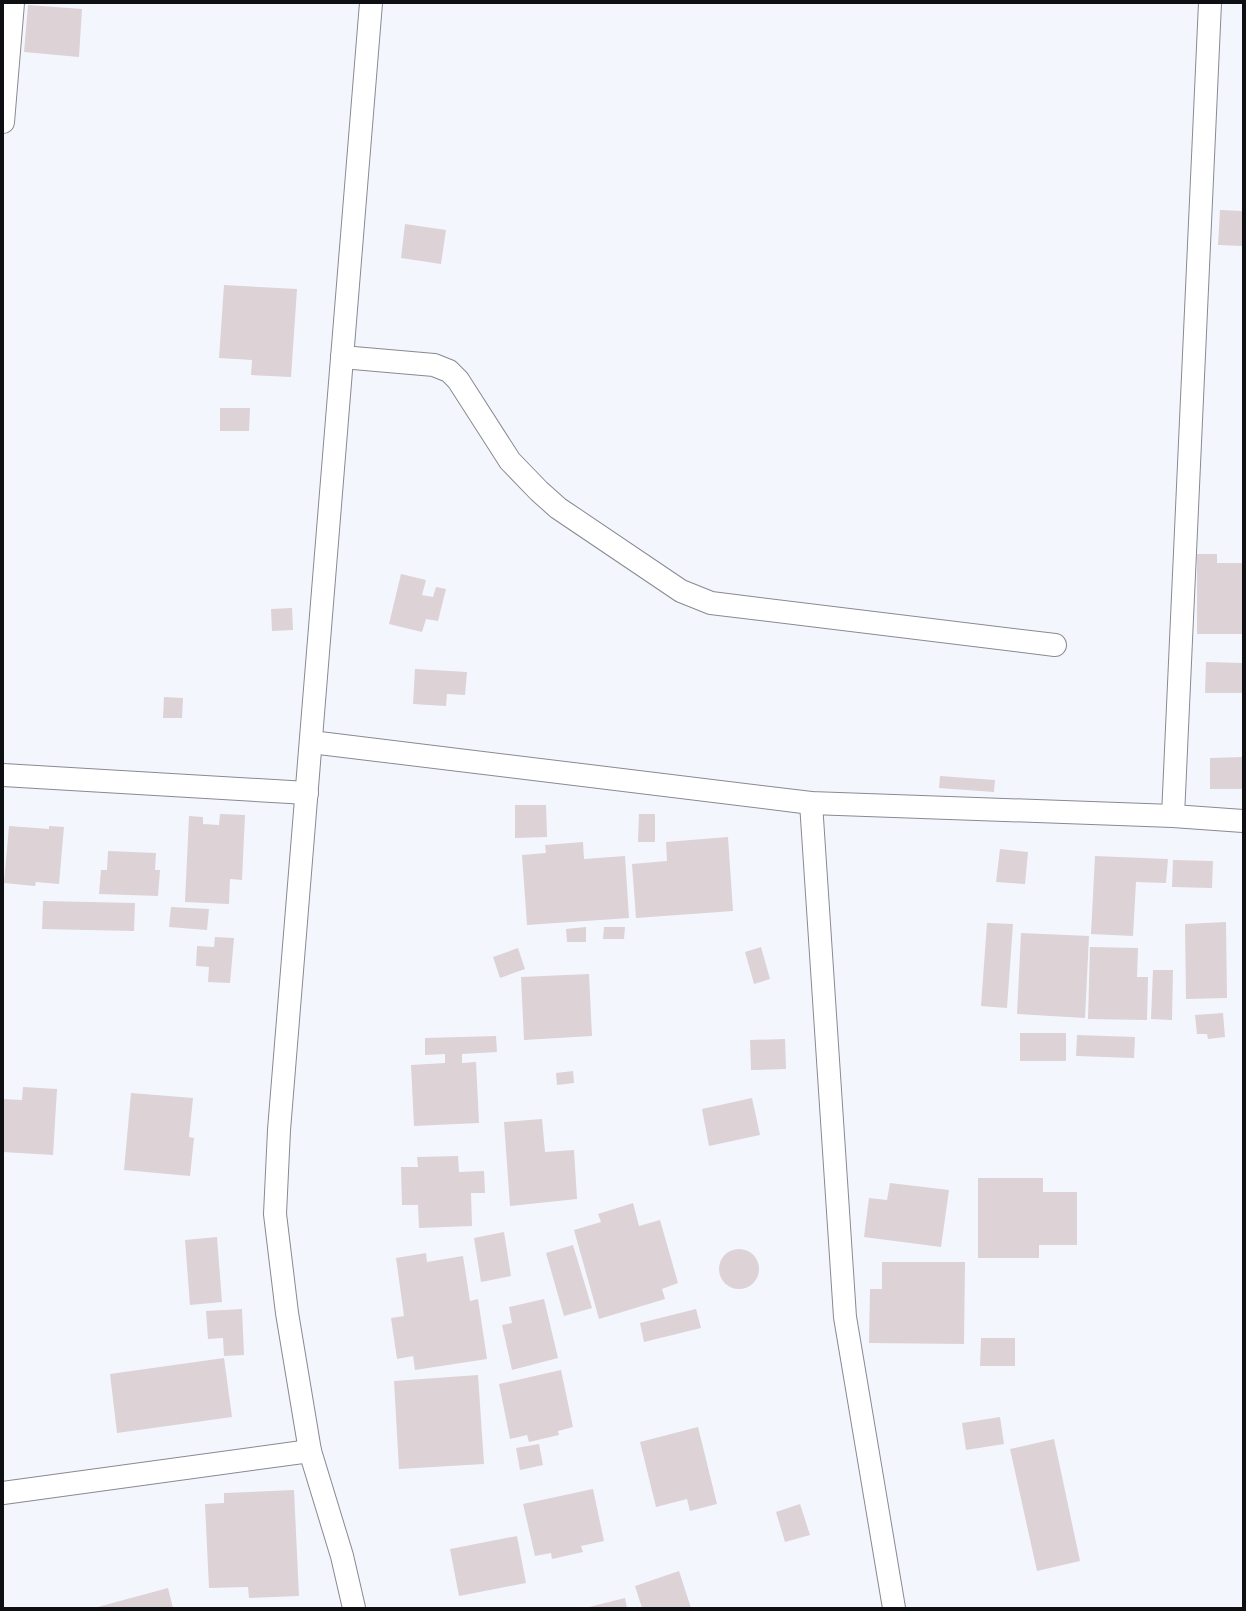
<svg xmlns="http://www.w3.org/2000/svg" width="1246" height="1611" viewBox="0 0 1246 1611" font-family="Manrope,sans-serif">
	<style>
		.building { fill: #ddd2d6 }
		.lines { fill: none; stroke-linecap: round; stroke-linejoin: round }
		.minor-casing { stroke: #888992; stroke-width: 24 }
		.minor { stroke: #fff; stroke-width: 22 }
	</style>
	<rect width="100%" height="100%" fill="#f4f6fe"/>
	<g class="building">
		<polygon points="28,5 82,9 79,57 24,52"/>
		<polygon points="1220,210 1243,211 1243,246 1218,245"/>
		<polygon points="405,224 446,230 441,264 401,258"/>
		<polygon points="224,285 297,289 291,377 251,375 252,360 219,358"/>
		<polygon points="220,408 250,408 249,431 220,431"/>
		<polygon points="1197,554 1217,554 1217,563 1243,563 1243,634 1197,634"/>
		<polygon points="401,574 426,580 422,595 433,597 436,587 446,589 438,621 426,619 422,632 389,624"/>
		<polygon points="292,608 293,630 272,631 271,609"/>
		<polygon points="1206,662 1243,663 1243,693 1205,693"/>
		<polygon points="415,669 467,672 465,695 447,694 446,706 413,704"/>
		<polygon points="164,697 183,698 182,718 163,718"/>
		<polygon points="1243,757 1243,789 1210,789 1210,758"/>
		<polygon points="940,776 995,780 994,792 939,788"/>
		<polygon points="515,805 546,805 547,837 515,838"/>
		<polygon points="220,814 245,815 242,880 230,879 229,904 185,902 189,816 203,817 203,824 219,825"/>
		<polygon points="639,814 655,814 655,842 638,842"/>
		<polygon points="9,826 49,829 49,826 64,827 59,884 36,882 35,886 4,883"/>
		<polygon points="728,837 733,911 636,918 632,864 667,861 666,842"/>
		<polygon points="583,842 584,859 625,856 629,918 527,925 522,855 546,853 545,845"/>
		<polygon points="1000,849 1028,852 1025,884 996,882"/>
		<polygon points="108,851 156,853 155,870 160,870 158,896 99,894 101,870 107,870"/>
		<polygon points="1095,856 1168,859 1166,883 1136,882 1133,936 1091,934"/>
		<polygon points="1173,860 1213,861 1212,888 1172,887"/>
		<polygon points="43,901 135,903 134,931 42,929"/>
		<polygon points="171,907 209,909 207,930 169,927"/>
		<polygon points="1226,922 1227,998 1186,999 1185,924"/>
		<polygon points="987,923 1013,924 1007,1008 981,1006"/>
		<polygon points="586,927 586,942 567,942 566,929"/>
		<polygon points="604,927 625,927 624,939 603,939"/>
		<polygon points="1021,933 1089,936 1085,1018 1017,1014"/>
		<polygon points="215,937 234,938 230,983 208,982 209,967 196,966 197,946 214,947"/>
		<polygon points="761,947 770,979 754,984 745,952"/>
		<polygon points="1090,947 1138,948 1137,977 1148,977 1147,1020 1088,1019"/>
		<polygon points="518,948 525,969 500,978 493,957"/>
		<polygon points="1153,970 1173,970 1172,1020 1151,1019"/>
		<polygon points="589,974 592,1036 524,1040 521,977"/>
		<polygon points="1223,1013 1225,1037 1208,1039 1207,1034 1197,1034 1195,1015"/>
		<rect x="1020" y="1033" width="46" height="28"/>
		<polygon points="1077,1035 1135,1037 1134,1058 1076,1056"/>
		<polygon points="496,1036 497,1052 462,1054 462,1063 476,1062 479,1123 414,1126 411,1065 445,1063 445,1054 425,1055 425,1038"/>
		<polygon points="785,1039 786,1069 751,1070 750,1040"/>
		<polygon points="573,1071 574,1083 557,1085 556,1073"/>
		<polygon points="23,1087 57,1089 53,1155 3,1152 3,1099 22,1100"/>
		<polygon points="131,1093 193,1098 189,1137 194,1138 190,1176 124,1170"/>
		<polygon points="752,1098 760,1135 709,1146 702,1109"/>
		<polygon points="542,1119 545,1152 574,1150 577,1199 510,1206 504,1122"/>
		<polygon points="458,1156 459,1172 484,1171 485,1193 471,1193 472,1226 419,1228 418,1205 402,1205 401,1167 418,1167 417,1157"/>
		<polygon points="978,1178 1043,1178 1043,1192 1077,1192 1077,1245 1039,1245 1039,1258 978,1258"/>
		<polygon points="890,1183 949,1190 941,1247 864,1237 869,1198 887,1200"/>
		<polygon points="633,1203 639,1226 660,1220 678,1283 662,1289 665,1299 599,1319 574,1230 601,1222 598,1214"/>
		<polygon points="504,1232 511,1276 481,1282 474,1238"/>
		<polygon points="217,1237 222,1302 190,1305 185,1240"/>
		<polygon points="573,1245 592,1308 564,1316 546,1253"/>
		<circle cx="739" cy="1269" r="20"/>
		<polygon points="426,1253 427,1262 463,1256 470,1301 478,1299 487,1359 415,1370 413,1356 397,1359 391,1318 404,1316 396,1258"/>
		<polygon points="882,1262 965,1262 964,1344 869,1343 870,1289 882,1289"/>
		<polygon points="544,1299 558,1358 512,1370 502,1325 512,1323 509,1307"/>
		<polygon points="242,1309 244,1355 224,1356 223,1338 208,1339 206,1311"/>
		<polygon points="696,1309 701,1328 644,1342 640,1323"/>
		<polygon points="981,1338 1015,1338 1015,1366 980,1366"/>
		<polygon points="224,1358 232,1417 117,1433 110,1374"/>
		<polygon points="561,1370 573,1427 558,1431 559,1435 529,1442 527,1435 510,1439 499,1384"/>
		<polygon points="478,1375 484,1464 399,1469 394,1381"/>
		<polygon points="1000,1417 1004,1444 966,1450 962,1423"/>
		<polygon points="698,1427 717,1504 690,1511 687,1499 656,1507 640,1442"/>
		<polygon points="1054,1439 1080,1561 1037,1571 1010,1449"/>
		<polygon points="539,1444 543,1465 520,1470 516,1448"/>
		<polygon points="593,1489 604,1541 581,1546 583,1552 552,1559 551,1553 535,1556 523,1504"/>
		<polygon points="294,1490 299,1596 249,1598 248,1587 209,1588 205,1504 224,1503 224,1493"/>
		<polygon points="800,1504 810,1535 785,1542 776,1512"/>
		<polygon points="517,1536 526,1583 459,1596 450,1549"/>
		<polygon points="679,1571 691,1608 642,1608 635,1586"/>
		<polygon points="168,1588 173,1608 94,1608"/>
		<polygon points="625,1598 627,1608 589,1608 589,1607"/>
	</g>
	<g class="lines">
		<defs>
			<g id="minor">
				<polyline points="3,122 13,3"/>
				<polyline points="342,357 434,365 449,371 458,380 510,461 539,491 558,508 681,591 711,603 1055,645"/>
				<polyline points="311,742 811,803 1173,816 1243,821"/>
				<polyline points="3,775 307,793"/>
				<polyline points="811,803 845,1317 894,1608"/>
				<polyline points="1173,816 1210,3"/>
				<polyline points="3,1493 310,1451"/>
				<polyline points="354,1608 342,1556 310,1451 287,1313 275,1214 279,1130 371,3"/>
			</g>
		</defs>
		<use href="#minor" class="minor-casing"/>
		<use href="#minor" class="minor"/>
	</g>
	<rect width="1246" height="1611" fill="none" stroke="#0e0f12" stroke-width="8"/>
</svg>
